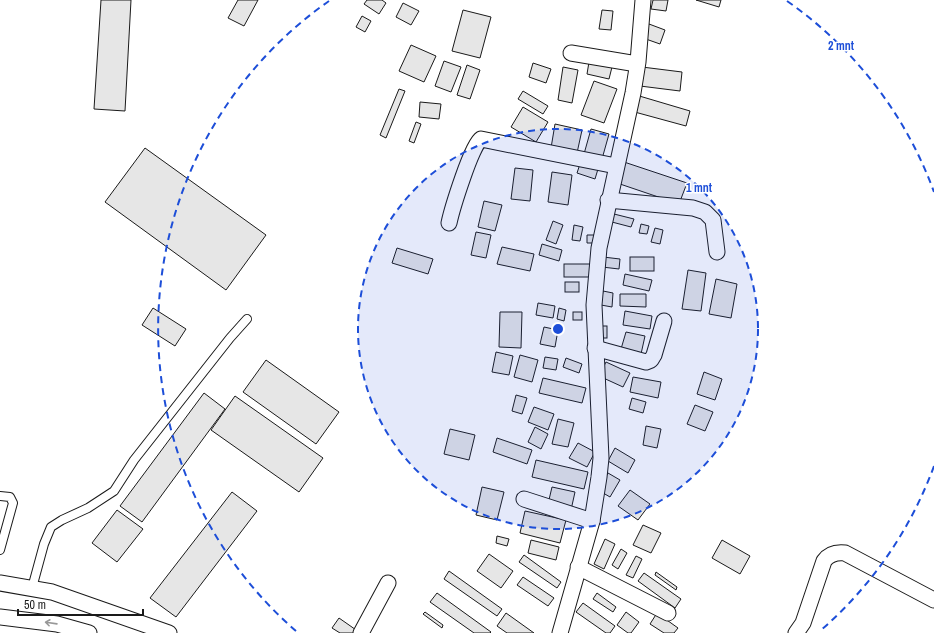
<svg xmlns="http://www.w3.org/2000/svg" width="934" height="633" viewBox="0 0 934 633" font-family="'Archivo Narrow',sans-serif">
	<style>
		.building { fill: #e6e6e6; stroke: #1a1a1a }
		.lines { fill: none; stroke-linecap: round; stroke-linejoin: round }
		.service-casing { stroke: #1a1a1a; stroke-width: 10 }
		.minor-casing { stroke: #1a1a1a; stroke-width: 17 }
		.service { stroke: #fff; stroke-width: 8 }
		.minor { stroke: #fff; stroke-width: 15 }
		.oneway { stroke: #989898 }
		.ring { fill: none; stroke: #1d4ed8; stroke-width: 2; stroke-dasharray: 7 5 }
		.centre { fill: #1d4ed8; stroke: #fff; stroke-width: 2 }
		.ring-label { font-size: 12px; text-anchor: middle; font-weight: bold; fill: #1d4ed8; stroke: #fff; stroke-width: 3; stroke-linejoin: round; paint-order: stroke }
	</style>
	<rect width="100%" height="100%" fill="#fff"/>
	<g class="building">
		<polygon points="101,0 131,0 125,111 94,109"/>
		<polygon points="238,0 258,0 244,26 228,18"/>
		<polygon points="367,0 382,0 386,3 379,14 364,4"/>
		<polygon points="653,0 668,0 666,11 651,9"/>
		<polygon points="696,0 721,0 719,7"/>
		<polygon points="403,3 419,11 411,25 396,17"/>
		<polygon points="463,10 491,17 480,58 452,51"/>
		<polygon points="602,10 613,11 611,30 599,29"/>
		<polygon points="362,16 371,21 365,32 356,27"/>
		<polygon points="649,24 665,30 660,44 643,38"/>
		<polygon points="411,45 436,56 424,82 399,71"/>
		<polygon points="444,61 461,67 451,92 435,86"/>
		<polygon points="589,62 612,67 609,79 587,74"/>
		<polygon points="533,63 551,69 546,83 529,77"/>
		<polygon points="467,65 480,70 470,99 457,95"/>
		<polygon points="563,67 578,70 572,103 558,100"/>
		<polygon points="642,67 682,72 680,91 640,86"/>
		<polygon points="594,81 617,89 604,123 581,115"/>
		<polygon points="399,89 405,91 386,138 380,135"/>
		<polygon points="523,91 548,106 543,114 518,99"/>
		<polygon points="636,95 690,111 686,126 631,111"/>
		<polygon points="420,102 441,104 439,119 419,117"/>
		<polygon points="523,107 548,122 536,142 511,127"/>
		<polygon points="416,122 421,124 414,143 409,141"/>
		<polygon points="555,124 582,130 577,153 551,148"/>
		<polygon points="591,129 609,134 602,159 584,154"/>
		<polygon points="145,148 266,235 226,290 105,202"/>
		<polygon points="624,162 687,183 679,204 617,183"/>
		<polygon points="580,164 598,169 595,179 577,173"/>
		<polygon points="515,168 533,170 530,201 511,199"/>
		<polygon points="552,172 572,175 568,205 548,202"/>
		<polygon points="484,201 502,205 495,231 478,227"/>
		<polygon points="610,213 634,219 631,227 608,221"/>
		<polygon points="553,221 563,225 556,244 546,240"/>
		<polygon points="641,224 649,226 647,234 639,233"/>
		<polygon points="574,225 583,227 580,241 572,240"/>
		<polygon points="655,228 663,230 660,244 651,242"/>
		<polygon points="476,232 491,235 486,258 471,255"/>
		<polygon points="587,235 594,235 593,243 587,243"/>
		<polygon points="542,244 562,250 559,261 539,255"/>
		<polygon points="502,247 534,254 530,271 497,264"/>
		<polygon points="397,248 433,259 428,274 392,263"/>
		<polygon points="603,257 620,259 619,269 602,267"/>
		<rect x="630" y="257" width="24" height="14"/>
		<rect x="564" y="264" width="28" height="13"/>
		<polygon points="688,270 706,273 701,311 682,309"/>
		<polygon points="625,274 652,280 649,291 623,285"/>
		<polygon points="716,279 737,284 731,318 709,314"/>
		<rect x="565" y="282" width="14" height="10"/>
		<polygon points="603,291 613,293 612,307 601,305"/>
		<polygon points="620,294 646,294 646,307 620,306"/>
		<polygon points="538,303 555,306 553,318 536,315"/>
		<polygon points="153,308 186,329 175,346 142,325"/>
		<polygon points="559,308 566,310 564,321 557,319"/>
		<polygon points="625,311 652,316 650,329 623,325"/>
		<polygon points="500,312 522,312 521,348 499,347"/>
		<rect x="573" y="312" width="9" height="8"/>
		<rect x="600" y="326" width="7" height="12"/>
		<polygon points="544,327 558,330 555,347 540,344"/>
		<polygon points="626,332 645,336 641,354 621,349"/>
		<polygon points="496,352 513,356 509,375 492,372"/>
		<polygon points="520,355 538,360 532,382 514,377"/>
		<polygon points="545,357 558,359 556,370 543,368"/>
		<polygon points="566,358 582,364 579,373 563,367"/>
		<polygon points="266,360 339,412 316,444 243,392"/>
		<polygon points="606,362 630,373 623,387 599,376"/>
		<polygon points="704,372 722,379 715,400 697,394"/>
		<polygon points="633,377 661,382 658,398 630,392"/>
		<polygon points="543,378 586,388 582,403 539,393"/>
		<polygon points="204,393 225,409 142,522 120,506"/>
		<polygon points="516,395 527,398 522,414 512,411"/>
		<polygon points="235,396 323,458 299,492 211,430"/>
		<polygon points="632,398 646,402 643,413 629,409"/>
		<polygon points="695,405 713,412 705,431 687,424"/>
		<polygon points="534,407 554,414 548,430 528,422"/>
		<polygon points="558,419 574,423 568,447 552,444"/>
		<polygon points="646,426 661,429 657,448 643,445"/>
		<polygon points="535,427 548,434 541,449 528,442"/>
		<polygon points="450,429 475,435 469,460 444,454"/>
		<polygon points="497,438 532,450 527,464 493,452"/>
		<polygon points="578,443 595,452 587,467 569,458"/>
		<polygon points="615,448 635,460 628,473 608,461"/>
		<polygon points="536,460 588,472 584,489 532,477"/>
		<polygon points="608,473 620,480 610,497 598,490"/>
		<polygon points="482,487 504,492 497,520 476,515"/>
		<polygon points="552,487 575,492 571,510 548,504"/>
		<polygon points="630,490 650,504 638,520 618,506"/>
		<polygon points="232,492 257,511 176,617 150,598"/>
		<polygon points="117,510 143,529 117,562 92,543"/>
		<polygon points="525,511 566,520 560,543 520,533"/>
		<polygon points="643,525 661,533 651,553 633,545"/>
		<polygon points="497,536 509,539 507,546 496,543"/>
		<polygon points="605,539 615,544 604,569 594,564"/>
		<polygon points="531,540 559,547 556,560 528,553"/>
		<polygon points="722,540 750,556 740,574 712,558"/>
		<polygon points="621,549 627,553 618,569 612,565"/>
		<polygon points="489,554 513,571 501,588 477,571"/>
		<polygon points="524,555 561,582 557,588 519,562"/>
		<polygon points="636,556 642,559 633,578 626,575"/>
		<polygon points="449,571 502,609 497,616 444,579"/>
		<polygon points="656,572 677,587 676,590 655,575"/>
		<polygon points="644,573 681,599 675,608 638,581"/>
		<polygon points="523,577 554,598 548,606 517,585"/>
		<polygon points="437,593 491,632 490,633 474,633 430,602"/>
		<polygon points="597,593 616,607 613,612 593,599"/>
		<polygon points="583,603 615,626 610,633 606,633 576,612"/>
		<polygon points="425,612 443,625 442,628 423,614"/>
		<polygon points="626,612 639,622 631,633 628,633 617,625"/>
		<polygon points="506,613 534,633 507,633 497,626"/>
		<polygon points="657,613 678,628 674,633 664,633 650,624"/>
		<polygon points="339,618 359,632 358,633 340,633 332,628"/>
	</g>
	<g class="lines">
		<defs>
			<g id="service">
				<polyline points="0,496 10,497 13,503 0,550"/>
				<polyline points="32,588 44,544 51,527 62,520 88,508 114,491 134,460 230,338 247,319"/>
			</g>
			<g id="minor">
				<polyline points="571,53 637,64"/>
				<polyline points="608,200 693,208 705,212 713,220 717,252"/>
				<path d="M449 223C452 209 472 144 481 139L616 166"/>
				<polyline points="595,348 646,362 651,360 654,355 664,321"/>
				<polyline points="524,499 592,521"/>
				<polyline points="578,567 668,613"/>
				<polyline points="0,583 52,592 169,633"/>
				<polyline points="0,617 57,624 89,633"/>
				<polyline points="361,633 388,583"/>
				<polyline points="560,633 592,521 599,477 601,458 594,305 599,248 633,93 638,62 643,0"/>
				<path d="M796 633 803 623 824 561C829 554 836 552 845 553L934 600"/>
			</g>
		</defs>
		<use href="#service" class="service-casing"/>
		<use href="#minor" class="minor-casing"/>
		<use href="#service" class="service"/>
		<use href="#minor" class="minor"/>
	</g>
	<defs><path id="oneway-shaft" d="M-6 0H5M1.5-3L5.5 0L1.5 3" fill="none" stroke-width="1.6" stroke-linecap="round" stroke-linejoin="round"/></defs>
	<use class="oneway" href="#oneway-shaft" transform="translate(51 623) rotate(-172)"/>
	<circle cx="558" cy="329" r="200" fill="#1d4ed8" fill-opacity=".12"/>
	<g class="ring">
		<circle cx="558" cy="329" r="200"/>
		<path d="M934 466A400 400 0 0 1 820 631M296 631A400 400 0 0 1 329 1M787 1A400 400 0 0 1 934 192"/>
	</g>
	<circle cx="558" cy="329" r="6" class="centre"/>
	<g class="ring-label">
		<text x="841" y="50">2 mnt</text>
		<text x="699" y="192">1 mnt</text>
	</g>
	<path d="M18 609v6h125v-6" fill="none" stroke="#1a1a1a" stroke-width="2"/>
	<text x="24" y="609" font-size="12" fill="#1a1a1a" stroke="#ffffff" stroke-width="3" paint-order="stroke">50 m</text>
</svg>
